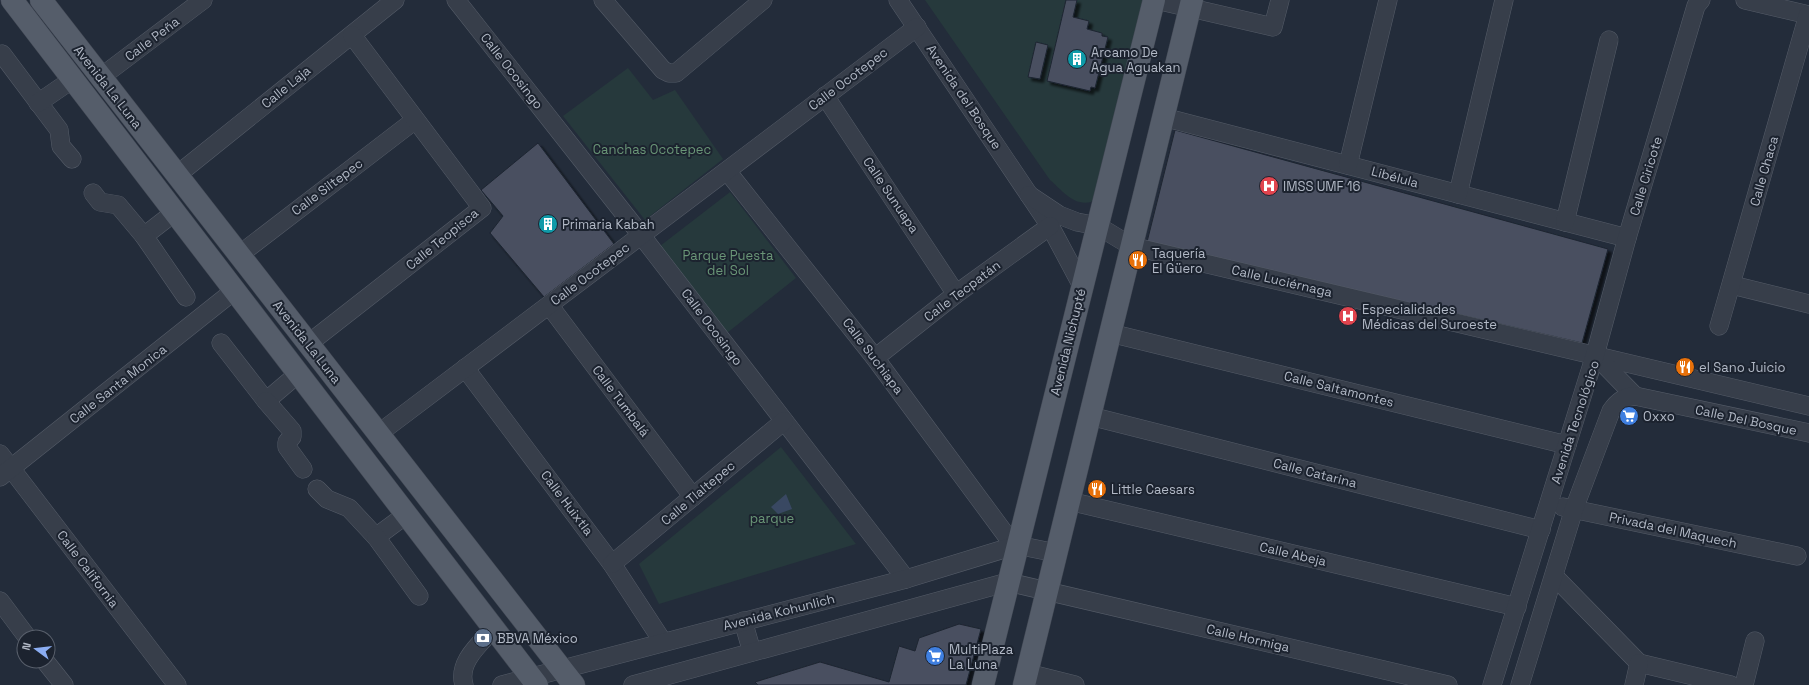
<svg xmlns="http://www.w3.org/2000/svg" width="1809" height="685" viewBox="0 0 1809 685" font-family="'Space Grotesk',sans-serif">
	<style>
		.green { fill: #26393c }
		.water { fill: #394862 }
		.building { fill: #484f60; stroke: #1e2531; filter: url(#shadow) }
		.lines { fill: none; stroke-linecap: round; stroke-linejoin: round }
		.minor-casing { stroke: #555c68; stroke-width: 19 }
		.major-casing { stroke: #404753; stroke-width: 23 }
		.minor { stroke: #373e4a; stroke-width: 18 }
		.major { stroke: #555d6a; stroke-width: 22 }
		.labels { text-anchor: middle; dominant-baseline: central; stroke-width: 4; stroke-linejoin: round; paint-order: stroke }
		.street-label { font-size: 13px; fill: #b2b9c6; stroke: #1c232f }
		.poi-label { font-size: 13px; fill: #b2b9c6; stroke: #1c232f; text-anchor: start }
		.park-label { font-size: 13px; fill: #6a9677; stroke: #1c232f }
	</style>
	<defs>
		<filter id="shadow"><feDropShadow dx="3.5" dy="3.5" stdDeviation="1" flood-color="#0009"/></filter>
	</defs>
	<rect width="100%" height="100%" fill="#232c3a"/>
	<g class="green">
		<path d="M925 0H1144L1100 191 1091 202C1073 206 1063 191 1050 180Z"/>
		<polygon points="628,68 653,100 675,90 723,159 645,220 563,116"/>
		<polygon points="730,192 796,278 727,333 660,246"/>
		<polygon points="781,447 856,544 659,604 639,564"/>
	</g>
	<polygon class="water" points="786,494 792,509 778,514 771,507"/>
	<g class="building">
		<polygon points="1066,0 1077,0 1073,17 1089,21 1087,29 1102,33 1102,36 1108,37 1095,88 1091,87 1090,91 1047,81"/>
		<polygon points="1036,42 1048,45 1040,79 1028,77"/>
		<polygon points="1175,130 1608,249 1582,343 1147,242"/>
		<polygon points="538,143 614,244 544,297 490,233 503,216 481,190"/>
		<polygon points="959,624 981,629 966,685 758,685 755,682 820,662 889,682 899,646 915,651 919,638"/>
	</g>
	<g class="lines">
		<defs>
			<g id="minor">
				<polyline points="456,0 641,235 906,579"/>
				<polyline points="603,0 663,70 669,73 676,73 763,0"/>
				<polyline points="898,0 1050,226 1082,286"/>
				<polyline points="1156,0 1273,27 1280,0"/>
				<polyline points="1745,0 1809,15"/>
				<polyline points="2,54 59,130 61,146 72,159"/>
				<polyline points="101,77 203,0"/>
				<polyline points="825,96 956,294"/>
				<polyline points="38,103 73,79"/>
				<polyline points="1163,117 1627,238"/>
				<polyline points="1348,165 1388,0"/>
				<polyline points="727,171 875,358 1014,546"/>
				<polyline points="177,175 395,0"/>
				<polyline points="93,193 100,202 118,205 144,236 175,212"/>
				<polyline points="1458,194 1504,0"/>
				<polyline points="1029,195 1059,215 1077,222 1098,226 1131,246 1809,406"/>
				<polyline points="1565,222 1609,40"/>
				<polyline points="144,236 186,297"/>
				<polyline points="239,255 415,120"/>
				<polyline points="1732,285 1809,304"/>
				<polyline points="549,305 693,497"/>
				<polyline points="1719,326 1808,15"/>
				<polyline points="1110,333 1567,445"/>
				<polyline points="221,343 266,401 299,373"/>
				<polyline points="308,344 482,208 352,35"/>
				<polyline points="1595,355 1635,396"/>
				<polyline points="875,358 956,294 1050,226"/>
				<polyline points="465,368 612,564 663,642"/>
				<polyline points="266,401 292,431 292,437 287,442 287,447 303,469"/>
				<polyline points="1090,416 1541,530"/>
				<polyline points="378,434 917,27"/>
				<polyline points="0,454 177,685"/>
				<polyline points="0,477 235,290"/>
				<polyline points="317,489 327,499 349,508 376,537 407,514"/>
				<polyline points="1069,501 1517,607"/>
				<polyline points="1563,507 1797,556"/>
				<polyline points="376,537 419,596"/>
				<polyline points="612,564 784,421"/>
				<polyline points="1554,576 1639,663 1731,685"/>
				<polyline points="0,601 27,637"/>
				<polyline points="743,621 752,652"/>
				<polyline points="45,661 64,685"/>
				<polyline points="1027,673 1075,685"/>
				<path d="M464 685C457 662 480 644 494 628"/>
				<polyline points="502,685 906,579 1017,545 1056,553"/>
				<polyline points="633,685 1008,582 1448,685"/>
				<polyline points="1492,685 1595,355 1627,238 1696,6 1701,0"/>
				<path d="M1520 685 1574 509 1611 411C1618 401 1624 397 1635 396L1809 433"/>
				<polyline points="1634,685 1639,663"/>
				<polyline points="1744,685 1755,641"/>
			</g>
			<g id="major">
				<polyline points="12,0 537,685"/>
				<polyline points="41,0 574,685"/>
				<polyline points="983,685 1154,0"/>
				<polyline points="1024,685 1192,0"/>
			</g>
		</defs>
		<use href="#minor" class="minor-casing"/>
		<use href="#major" class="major-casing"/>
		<use href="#minor" class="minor"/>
		<use href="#major" class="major"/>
	</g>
	<defs>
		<symbol id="building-disc" viewBox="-11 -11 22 22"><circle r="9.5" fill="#0f9aa8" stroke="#1c232f"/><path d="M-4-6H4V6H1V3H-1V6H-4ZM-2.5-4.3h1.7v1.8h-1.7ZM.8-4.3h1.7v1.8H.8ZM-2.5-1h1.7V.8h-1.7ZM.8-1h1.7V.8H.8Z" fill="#fff"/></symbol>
		<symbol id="hospital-disc" viewBox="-11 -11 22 22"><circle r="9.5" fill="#e0444e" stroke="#1c232f"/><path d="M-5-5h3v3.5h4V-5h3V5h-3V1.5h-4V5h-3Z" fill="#fff"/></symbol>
		<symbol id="restaurant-disc" viewBox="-11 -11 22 22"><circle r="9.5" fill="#e8710a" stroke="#1c232f"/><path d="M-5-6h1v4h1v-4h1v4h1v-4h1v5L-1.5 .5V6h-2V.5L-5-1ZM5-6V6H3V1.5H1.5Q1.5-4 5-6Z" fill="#fff"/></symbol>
		<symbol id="supermarket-disc" viewBox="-11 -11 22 22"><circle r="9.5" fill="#3f7fe0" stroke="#1c232f"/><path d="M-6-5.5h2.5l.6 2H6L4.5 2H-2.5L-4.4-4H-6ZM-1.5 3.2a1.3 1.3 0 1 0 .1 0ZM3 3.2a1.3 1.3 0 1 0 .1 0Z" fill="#fff"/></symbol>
		<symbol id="bank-disc" viewBox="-11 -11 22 22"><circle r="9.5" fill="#5c6f8a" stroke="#1c232f"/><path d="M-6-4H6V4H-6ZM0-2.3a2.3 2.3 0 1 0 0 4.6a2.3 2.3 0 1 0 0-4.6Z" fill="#fff"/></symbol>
	</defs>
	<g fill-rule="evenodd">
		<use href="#building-disc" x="1066" y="48" width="22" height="22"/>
		<use href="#hospital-disc" x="1258" y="175" width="22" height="22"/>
		<use href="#building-disc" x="537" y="213" width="22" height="22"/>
		<use href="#restaurant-disc" x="1127" y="249" width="22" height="22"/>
		<use href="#hospital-disc" x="1337" y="305" width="22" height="22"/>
		<use href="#restaurant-disc" x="1674" y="356" width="22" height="22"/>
		<use href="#supermarket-disc" x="1618" y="405" width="22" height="22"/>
		<use href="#restaurant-disc" x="1086" y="478" width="22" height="22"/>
		<use href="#bank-disc" x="472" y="627" width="22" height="22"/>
		<use href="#supermarket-disc" x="924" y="645" width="22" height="22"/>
	</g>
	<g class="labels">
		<g class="street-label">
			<text transform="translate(152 39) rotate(-37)">Calle Peña</text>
			<text transform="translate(512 71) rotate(52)">Calle Ocosingo</text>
			<text transform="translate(848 79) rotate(-37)">Calle Ocotepec</text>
			<text transform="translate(108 87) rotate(52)">Avenida La Luna</text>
			<text transform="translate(286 87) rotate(-39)">Calle Laja</text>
			<text transform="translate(964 97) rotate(56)">Avenida del Bosque</text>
			<text transform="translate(1764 171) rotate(-74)">Calle Chaca</text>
			<text transform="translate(1646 176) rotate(-73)">Calle Ciricote</text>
			<text transform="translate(1395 177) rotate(15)">Libélula</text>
			<text transform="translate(327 187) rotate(-37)">Calle Siltepec</text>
			<text transform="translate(891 195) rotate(56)">Calle Sunuapa</text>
			<text transform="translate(442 239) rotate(-39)">Calle Teopisca</text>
			<text transform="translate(590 274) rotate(-37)">Calle Ocotepec</text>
			<text transform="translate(1282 281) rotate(13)">Calle Luciérnaga</text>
			<text transform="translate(962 291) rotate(-37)">Calle Tecpatán</text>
			<text transform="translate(712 327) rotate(53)">Calle Ocosingo</text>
			<text transform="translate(307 342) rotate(52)">Avenida La Luna</text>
			<text transform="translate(1068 342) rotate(-76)">Avenida Nichupté</text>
			<text transform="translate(873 356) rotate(53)">Calle Suchiapa</text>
			<text transform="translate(118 384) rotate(-38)">Calle Santa Monica</text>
			<text transform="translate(1339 389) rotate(14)">Calle Saltamontes</text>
			<text transform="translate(621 401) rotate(53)">Calle Tumbalá</text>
			<text transform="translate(1746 420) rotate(12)">Calle Del Bosque</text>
			<text transform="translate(1575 422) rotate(-72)">Avenida Tecnológico</text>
			<text transform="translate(1315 473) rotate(14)">Calle Catarina</text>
			<text transform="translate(698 493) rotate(-40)">Calle Tlaltepec</text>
			<text transform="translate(567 503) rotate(53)">Calle Huixtla</text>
			<text transform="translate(1673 530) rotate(12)">Privada del Maquech</text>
			<text transform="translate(1293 554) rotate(13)">Calle Abeja</text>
			<text transform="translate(88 569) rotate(53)">Calle California</text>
			<text transform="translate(779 612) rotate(-14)">Avenida Kohunlich</text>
			<text transform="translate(1248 638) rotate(13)">Calle Hormiga</text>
		</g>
		<g class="poi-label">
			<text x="1091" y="52">Arcamo De<tspan x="1091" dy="15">Agua Aguakan</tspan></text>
			<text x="1283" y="186">IMSS UMF 16</text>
			<text x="562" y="224">Primaria Kabah</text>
			<text x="1152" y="253">Taquería<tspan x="1152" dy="15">El Güero</tspan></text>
			<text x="1362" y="309">Especialidades<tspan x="1362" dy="15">Médicas del Suroeste</tspan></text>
			<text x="1699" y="367">el Sano Juicio</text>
			<text x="1643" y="416">Oxxo</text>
			<text x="1111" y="489">Little Caesars</text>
			<text x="497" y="638">BBVA México</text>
			<text x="949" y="649">MultiPlaza<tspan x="949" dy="15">La Luna</tspan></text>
		</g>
		<g class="park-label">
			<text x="652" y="149">Canchas Ocotepec</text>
			<text x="728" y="255">Parque Puesta<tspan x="728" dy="15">del Sol</tspan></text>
			<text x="772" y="518">parque</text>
		</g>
	</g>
	<g transform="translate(36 649) rotate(285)"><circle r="19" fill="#1c232f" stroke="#585f6b"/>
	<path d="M0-3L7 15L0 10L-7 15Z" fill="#8badf2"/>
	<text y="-6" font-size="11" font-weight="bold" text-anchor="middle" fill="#b2b9c6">N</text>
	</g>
</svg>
